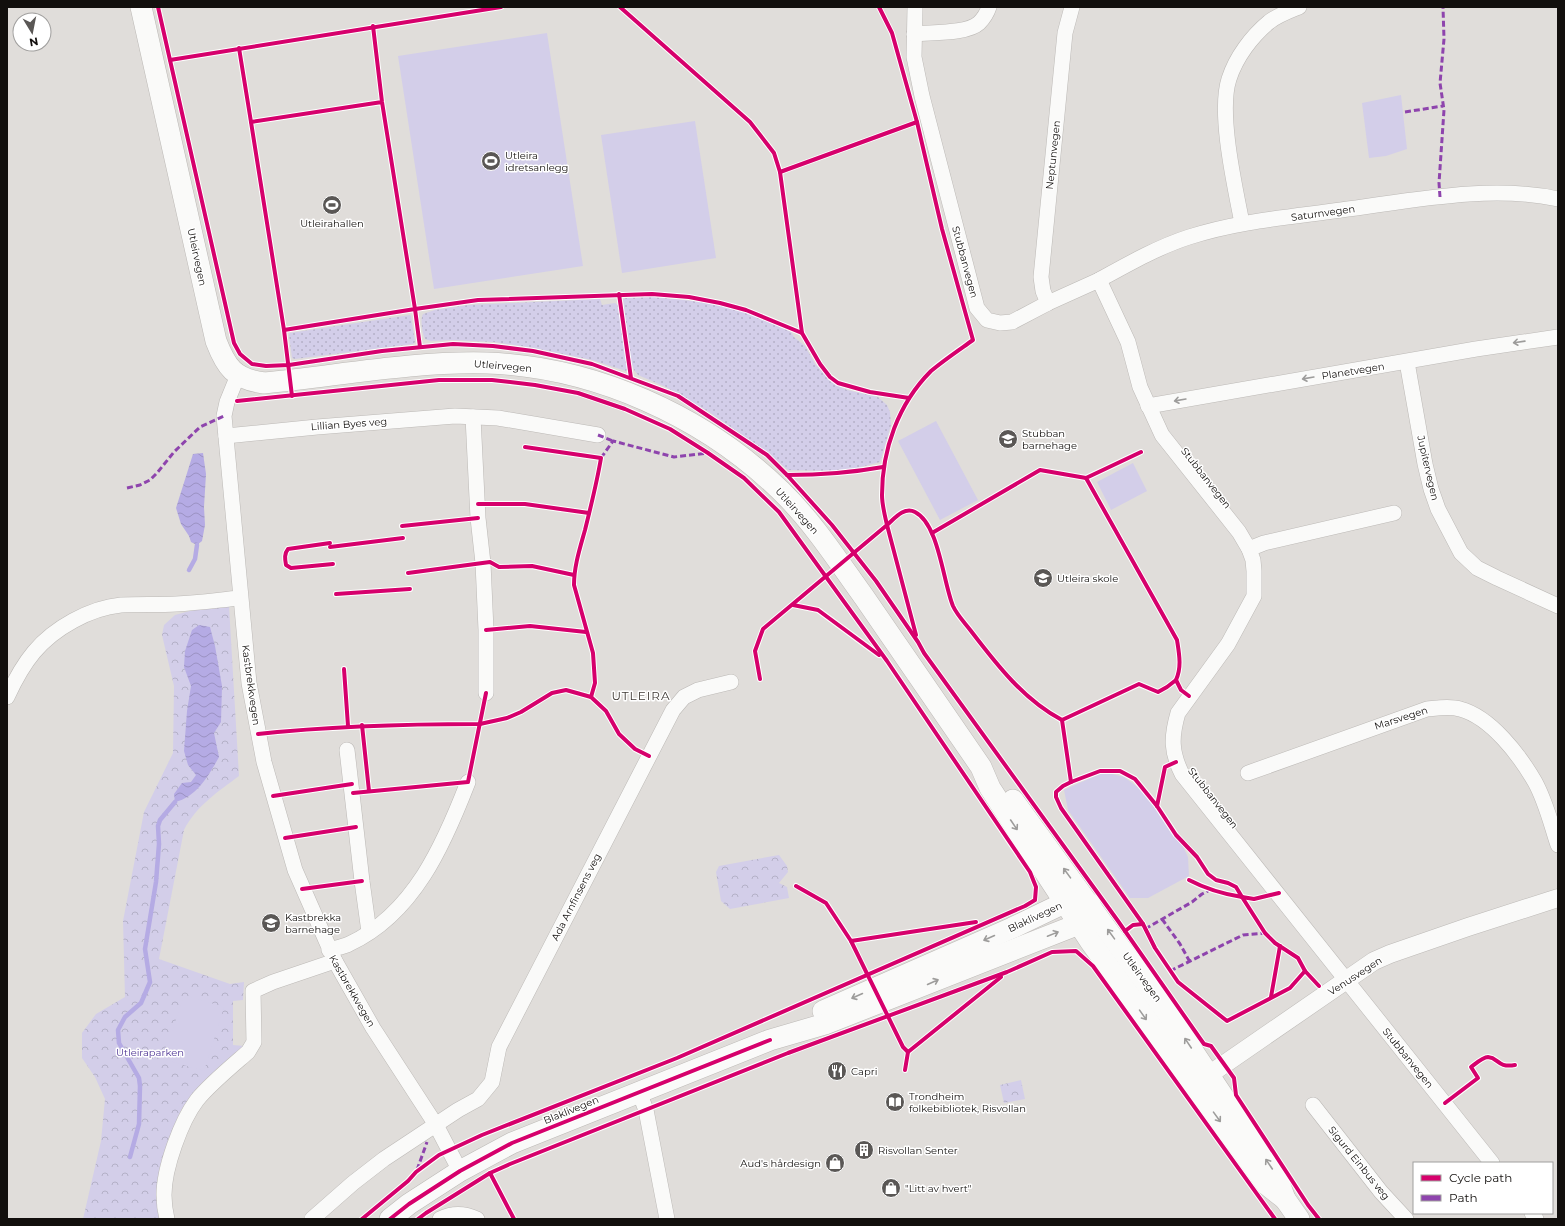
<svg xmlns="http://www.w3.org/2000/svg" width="1565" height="1226" viewBox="0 0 1565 1226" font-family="Montserrat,sans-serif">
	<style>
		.grass { fill: url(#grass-dots) }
		.park { fill: url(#park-crowns) }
		.pitch { fill: #d3cee9 }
		.water { fill: url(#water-waves) }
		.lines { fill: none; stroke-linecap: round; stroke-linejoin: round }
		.stream { stroke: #b5abe4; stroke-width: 4.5 }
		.minor-casing { stroke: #bcb9b6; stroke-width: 16 }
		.tertiary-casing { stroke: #bcb9b6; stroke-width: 19 }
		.secondary-casing { stroke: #bcb9b6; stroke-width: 22 }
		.minor { stroke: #fafaf9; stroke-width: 15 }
		.tertiary { stroke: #fafaf9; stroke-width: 18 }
		.secondary { stroke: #fafaf9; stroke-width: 21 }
		.quiet { stroke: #8e44ad; stroke-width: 3; stroke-dasharray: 6 3; stroke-linecap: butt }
		.cycleway-casing { stroke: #fff; stroke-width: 6 }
		.cycleway { stroke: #d6006c; stroke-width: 4 }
		.oneway { stroke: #9d9c9b }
		.labels { text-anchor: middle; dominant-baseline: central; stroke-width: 3; stroke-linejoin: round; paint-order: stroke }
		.poi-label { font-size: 10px; fill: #120f0d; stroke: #fff; text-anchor: start }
		.street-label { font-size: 10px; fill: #120f0d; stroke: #fff }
		.park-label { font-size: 10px; fill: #4e3494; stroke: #fff }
		.quarter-label { font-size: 12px; letter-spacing: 1px; fill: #3f3934; stroke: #fff }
	</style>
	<defs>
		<pattern id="grass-dots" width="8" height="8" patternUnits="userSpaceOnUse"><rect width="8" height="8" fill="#d3cee9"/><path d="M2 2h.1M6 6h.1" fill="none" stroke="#b4b0c7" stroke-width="1.8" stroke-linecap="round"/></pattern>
		<pattern id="park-crowns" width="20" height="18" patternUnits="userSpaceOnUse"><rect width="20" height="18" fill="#d3cee9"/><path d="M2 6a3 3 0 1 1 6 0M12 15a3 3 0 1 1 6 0" fill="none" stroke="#b4b0c7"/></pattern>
		<pattern id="water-waves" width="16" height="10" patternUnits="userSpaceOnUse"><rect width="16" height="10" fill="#b5abe4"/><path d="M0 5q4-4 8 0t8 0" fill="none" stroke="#9b92c2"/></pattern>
	</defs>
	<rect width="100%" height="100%" fill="#e0ddda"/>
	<g class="grass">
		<path d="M652 297C675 299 697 301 719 305 744 311 768 321 791 332L794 337 805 346 815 364 826 376 835 384 847 390 878 397 887 405 890 412 891 425 880 462 853 469 837 471 788 470 761 448 709 412 666 387 638 375 634 370 631 361 623 299 626 298Z"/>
		<path d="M600 299 602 305 615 303 619 306 628 368 626 371 592 360 534 348 494 342 452 340 431 341 425 339C422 332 420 320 423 314L435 310 468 305Z"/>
		<polygon points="410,315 411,316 415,342 413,344 295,359 292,358 289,335 290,333"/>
	</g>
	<g class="park">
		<path d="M229 606 239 776C219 791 196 806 184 830L159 959 230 984 244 982 243 1000 233 1001V1045L244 1046 239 1053 197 1090 181 1110 165 1159 161 1219H83L101 1141 105 1099 95 1077 82 1058V1033L96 1014 125 997 123 921 144 812 173 753 174 686 162 635 164 625 175 615 197 609Z"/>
		<polygon points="779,855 787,866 788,872 779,883 787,887 789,898 730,909 721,901 716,872 719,866"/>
		<polygon points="1021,1080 1025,1099 1004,1103 1000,1085"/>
	</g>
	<g class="pitch">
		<polygon points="547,33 583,266 434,289 398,56"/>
		<polygon points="1401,95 1407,149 1386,156 1369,158 1362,103"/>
		<polygon points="695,121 716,258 622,273 601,135"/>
		<polygon points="936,421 978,500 940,520 898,441"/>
		<polygon points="1133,463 1147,491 1111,510 1097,482"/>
		<polygon points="1104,772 1124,777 1152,798 1175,830 1188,857 1189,876 1148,898 1130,898 1068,810 1064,790"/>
		<polygon points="184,995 224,1007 204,1071 163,1059"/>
	</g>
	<g class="water">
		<polygon points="203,453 206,474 204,507 205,525 202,541 197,545 191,542 189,536 181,524 176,508 193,454"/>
		<path d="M199 625 210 627 215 646 222 686 221 722 214 733 219 757C209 775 197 797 175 802L174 794 182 783 191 782 196 775 188 765 184 751 187 711 191 686 184 667 185 651 192 630Z"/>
	</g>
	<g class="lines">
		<g class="stream">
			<polyline points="189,570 195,559 197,545"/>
			<polyline points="130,1157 139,1124 140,1086 139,1078 119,1043 118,1030 125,1017 141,1003 150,982 145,949 156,882 159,844 158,826 160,820 175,802"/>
		</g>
		<defs>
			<g id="minor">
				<path d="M915 8 914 57 922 96 977 308 987 320 1000 323 1012 322 1048 303 1099 280 1128 342 1140 387 1162 435 1239 532 1249 549 1253 560 1254 571V596L1228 644 1178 713C1171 737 1171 752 1182 774 1286 903 1389 1033 1492 1163"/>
				<path d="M914 34C931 32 967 34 979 23 984 18 987 13 989 7"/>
				<path d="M1242 223C1235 187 1218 113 1229 79 1236 57 1252 36 1269 22 1278 15 1289 11 1299 7"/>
				<path d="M1099 280C1128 264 1158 247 1189 237 1238 221 1291 217 1341 210 1410 201 1490 184 1558 199"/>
				<polyline points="1048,303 1043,291 1041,277 1065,33 1072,7"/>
				<polyline points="1407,362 1425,464 1431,489 1438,509 1461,553 1477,568 1497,578 1558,606"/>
				<polyline points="238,375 227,402 224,416 249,683 264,762 295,870 335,961 373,1028 436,1125 460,1171"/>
				<polyline points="1148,406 1476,349 1558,337"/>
				<polyline points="473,417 478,518 483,563 486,630 486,693"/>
				<polyline points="226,436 317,427 455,416 498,418 598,435"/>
				<polyline points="1249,549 1264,543 1394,513"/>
				<path d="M7 697C14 682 23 665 34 652 54 628 90 608 121 605 139 604 158 605 176 604 198 603 219 600 240 598"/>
				<polyline points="347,750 362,881 369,932"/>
				<path d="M1248 773 1427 709C1438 708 1450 706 1460 709 1491 717 1520 756 1535 782 1546 802 1551 824 1558 845"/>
				<path d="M329 950C335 948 343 947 349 944 414 914 444 844 468 782"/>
				<polyline points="639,1092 646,1110 667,1219"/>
				<polyline points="1313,1105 1381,1192 1406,1219"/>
				<polyline points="1532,1213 1536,1219"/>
				<path d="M167 1219C165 1211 164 1203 164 1195 164 1168 181 1121 197 1100 210 1084 232 1066 248 1052L254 1042 253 991 273 982 335 961"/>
				<polyline points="312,1219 353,1183 384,1159 458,1110 478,1099 492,1082 499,1047 673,710 684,697 698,690 731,682"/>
				<path d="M440 1219C452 1213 464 1213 477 1219"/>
			</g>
			<polyline id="tertiary" points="1197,1083 1374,961 1390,954 1468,927 1558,898"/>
			<g id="secondary">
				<path d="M141 7 216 341C226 367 234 379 264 383 337 376 412 361 487 363 595 367 704 416 781 491 813 522 838 561 864 597 903 654 942 710 981 767L990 788 1090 941 1267 1185 1285 1199"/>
				<polyline points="1013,800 1166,1011 1277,1177 1285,1199 1299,1219"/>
				<polyline points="823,1011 1012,928 1066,902 1079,903"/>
				<polyline points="390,1219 409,1204 460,1171 512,1143 770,1040 825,1024 1079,924 1090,904"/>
			</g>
		</defs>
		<use href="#minor" class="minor-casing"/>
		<use href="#tertiary" class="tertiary-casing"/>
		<use href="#secondary" class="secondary-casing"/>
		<use href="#minor" class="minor"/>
		<use href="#tertiary" class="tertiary"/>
		<use href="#secondary" class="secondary"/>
		<g class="quiet">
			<polyline points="1405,112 1443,106"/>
			<polyline points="1440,197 1439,183 1444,110 1440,83 1444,39 1443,7"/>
			<polyline points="598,435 613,441"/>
			<polyline points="601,458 613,441 674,457 708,453"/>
			<polyline points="127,488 140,485 150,480 157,473 174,452 200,427 224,416"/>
			<polyline points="1162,919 1180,944 1190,962"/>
			<polyline points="1145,929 1192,902 1202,894 1210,890"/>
			<polyline points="1170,971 1243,935 1265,933"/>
			<polyline points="417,1170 427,1142"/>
		</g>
		<defs>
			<g id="cycleway">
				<polyline points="158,7 234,343 240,354 252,364 266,366 289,365 382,351 453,344 493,346 533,351 592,364 678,396 767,455 787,475 832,525 876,581 918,642 924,653 1118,921 1199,1037 1204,1044 1211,1046 1234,1078 1236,1095 1308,1205 1319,1219"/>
				<polyline points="620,7 750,122 774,153 780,172 802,333"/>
				<polyline points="373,26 382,102 415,309 284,330 251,122 382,102"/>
				<polyline points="239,48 251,122"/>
				<polyline points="170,60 501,7"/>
				<polyline points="780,172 917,122"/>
				<polyline points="619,294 631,378"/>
				<polyline points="284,330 292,396"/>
				<polyline points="420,347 415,309 478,300 652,294 689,297 720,303 746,310 802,333 820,364 830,377 838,383 870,392 909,398"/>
				<polyline points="237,401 439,380 492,380 535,385 578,393 625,409 670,429 708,453 744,478 779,512 887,661 1030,872 1036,887 1035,900 1025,906 677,1058 482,1135 439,1155 416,1172 408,1181 362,1219"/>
				<path d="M525 447 601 458C597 482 591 506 585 530 580 548 574 566 574 585L593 653 595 683 591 697"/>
				<path d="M1141 452 1086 478 1177 640C1179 653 1182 667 1176 680"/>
				<path d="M787 475C821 475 850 473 883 467"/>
				<polyline points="478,504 525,504 589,513"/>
				<polyline points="402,526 478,518"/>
				<polyline points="932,533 1040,470 1086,478"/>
				<path d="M330 543 288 549C284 554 285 559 286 565L291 568 333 564"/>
				<polyline points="330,547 403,538"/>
				<polyline points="408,573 490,562 499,567 532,566 574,575"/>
				<polyline points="336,594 410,589"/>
				<polyline points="793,605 818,610 879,655"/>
				<polyline points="486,630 530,626 586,632"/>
				<path d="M916 635 887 525C894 519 904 506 915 512 939 524 943 582 953 606 957 615 965 623 971 631 997 665 1024 700 1062 720L1071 782"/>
				<polyline points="344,669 348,726"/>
				<path d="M760 679 755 651 763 629 887 525C885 516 882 505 882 495 882 450 898 404 931 371 944 360 959 350 973 340L942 229 917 122 892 33 879 7"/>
				<polyline points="1062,720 1139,684 1158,692 1167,687 1176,680 1181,690 1189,696"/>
				<polyline points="362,725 369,791"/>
				<path d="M258 734C332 726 406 724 480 724L507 718 521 712 552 693 566 690 591 697 606 711 619 734 635 749 649 756"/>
				<polyline points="353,793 468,782 486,693"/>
				<polyline points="273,796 352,784"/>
				<polyline points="1157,806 1165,767 1176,762"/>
				<polyline points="285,838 356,827"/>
				<path d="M1189 880C1206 889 1223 894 1242 897"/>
				<polyline points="796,886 826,903 851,941 903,1047 908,1052"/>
				<polyline points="302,889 362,881"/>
				<polyline points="1279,893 1254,899 1242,897 1265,933 1275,943 1298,958 1305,971"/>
				<polyline points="1143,924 1061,808 1056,797 1056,792 1063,786 1071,782 1100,771 1120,771 1135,779 1157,806 1176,835 1197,857 1208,874 1216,880 1228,883 1236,887 1242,897"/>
				<polyline points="1125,931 1133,925 1143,924 1155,948 1178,982 1227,1021 1290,988 1305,971 1319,986"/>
				<polyline points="851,941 976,922"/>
				<polyline points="1271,997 1280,946"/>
				<polyline points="905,1070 908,1052 1001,977"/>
				<path d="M1445 1103 1478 1078 1471 1067C1475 1064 1483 1057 1488 1057 1499 1058 1497 1068 1515 1065"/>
				<polyline points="490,1173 514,1219"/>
				<polyline points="390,1219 409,1204 460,1171 512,1143 770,1040"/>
				<polyline points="418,1219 426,1213 490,1173 510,1164 788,1053 1007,972 1052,952 1076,951 1093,966 1275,1219"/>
			</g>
		</defs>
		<use href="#cycleway" class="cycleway-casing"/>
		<use href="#cycleway" class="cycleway"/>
	</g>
	<defs><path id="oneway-shaft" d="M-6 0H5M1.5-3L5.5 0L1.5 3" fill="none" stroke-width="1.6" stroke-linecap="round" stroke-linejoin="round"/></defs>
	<g class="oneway">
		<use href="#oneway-shaft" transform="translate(1519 342) rotate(172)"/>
		<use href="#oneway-shaft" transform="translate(1308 378) rotate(170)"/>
		<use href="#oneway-shaft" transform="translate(1180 400) rotate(170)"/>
		<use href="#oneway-shaft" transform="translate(1014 825) rotate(56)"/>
		<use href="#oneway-shaft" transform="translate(1067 873) rotate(-126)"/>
		<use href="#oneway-shaft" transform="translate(1053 934) rotate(-22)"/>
		<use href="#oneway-shaft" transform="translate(1111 934) rotate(-126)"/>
		<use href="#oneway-shaft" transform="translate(989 938) rotate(156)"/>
		<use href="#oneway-shaft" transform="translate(933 982) rotate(-24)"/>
		<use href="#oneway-shaft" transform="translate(857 996) rotate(156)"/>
		<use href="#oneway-shaft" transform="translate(1143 1015) rotate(55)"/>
		<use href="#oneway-shaft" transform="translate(1188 1043) rotate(-124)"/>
		<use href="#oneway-shaft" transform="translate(1217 1117) rotate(54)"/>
		<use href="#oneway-shaft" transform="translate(1269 1164) rotate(-124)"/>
	</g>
	<defs>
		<symbol id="stadium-disc" viewBox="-11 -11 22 22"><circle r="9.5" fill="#5a5755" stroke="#fff"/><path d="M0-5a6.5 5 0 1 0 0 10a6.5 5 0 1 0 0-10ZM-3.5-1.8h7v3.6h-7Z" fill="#fff"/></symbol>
		<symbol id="school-disc" viewBox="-11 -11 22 22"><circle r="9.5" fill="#5a5755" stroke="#fff"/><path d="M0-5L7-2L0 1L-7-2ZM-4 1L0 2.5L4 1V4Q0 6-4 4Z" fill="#fff"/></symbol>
		<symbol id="restaurant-disc" viewBox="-11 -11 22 22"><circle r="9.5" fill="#5a5755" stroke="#fff"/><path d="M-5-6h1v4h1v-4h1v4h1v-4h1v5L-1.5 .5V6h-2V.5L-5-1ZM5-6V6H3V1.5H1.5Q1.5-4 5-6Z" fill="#fff"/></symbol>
		<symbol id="library-disc" viewBox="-11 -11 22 22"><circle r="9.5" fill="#5a5755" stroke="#fff"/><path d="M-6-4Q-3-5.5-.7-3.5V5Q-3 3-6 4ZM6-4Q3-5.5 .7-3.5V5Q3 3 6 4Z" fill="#fff"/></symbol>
		<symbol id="building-disc" viewBox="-11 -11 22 22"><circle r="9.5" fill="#5a5755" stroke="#fff"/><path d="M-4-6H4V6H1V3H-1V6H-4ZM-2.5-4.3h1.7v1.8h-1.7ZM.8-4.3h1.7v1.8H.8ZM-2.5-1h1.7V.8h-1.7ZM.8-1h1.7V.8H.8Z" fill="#fff"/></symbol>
		<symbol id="shop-disc" viewBox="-11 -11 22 22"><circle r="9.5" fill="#5a5755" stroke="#fff"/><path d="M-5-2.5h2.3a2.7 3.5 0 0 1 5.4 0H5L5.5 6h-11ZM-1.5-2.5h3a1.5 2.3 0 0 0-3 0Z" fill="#fff"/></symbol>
	</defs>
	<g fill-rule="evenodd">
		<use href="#stadium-disc" x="480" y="150" width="22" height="22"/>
		<use href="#stadium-disc" x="321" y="194" width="22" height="22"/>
		<use href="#school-disc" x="997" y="428" width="22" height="22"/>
		<use href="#school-disc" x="1032" y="567" width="22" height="22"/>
		<use href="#school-disc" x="260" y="912" width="22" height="22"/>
		<use href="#restaurant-disc" x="826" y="1060" width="22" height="22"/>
		<use href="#library-disc" x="884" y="1091" width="22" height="22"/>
		<use href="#building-disc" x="853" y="1139" width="22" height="22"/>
		<use href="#shop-disc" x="824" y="1152" width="22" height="22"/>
		<use href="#shop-disc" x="880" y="1177" width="22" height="22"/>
	</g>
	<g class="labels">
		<g class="poi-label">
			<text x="505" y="155">Utleira<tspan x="505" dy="12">idretsanlegg</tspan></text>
			<text x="332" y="223" text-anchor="middle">Utleirahallen</text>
			<text x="1022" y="433">Stubban<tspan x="1022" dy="12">barnehage</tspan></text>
			<text x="1057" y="578">Utleira skole</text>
			<text x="285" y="917">Kastbrekka<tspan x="285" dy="12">barnehage</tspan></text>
			<text x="851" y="1071">Capri</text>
			<text x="909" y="1096">Trondheim<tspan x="909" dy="12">folkebibliotek, Risvollan</tspan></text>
			<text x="878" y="1150">Risvollan Senter</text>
			<text x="821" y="1163" text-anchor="end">Aud's hårdesign</text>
			<text x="905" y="1188">"Litt av hvert"</text>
		</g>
		<g class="street-label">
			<text transform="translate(1053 155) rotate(-84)">Neptunvegen</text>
			<text transform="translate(1323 213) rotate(-8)">Saturnvegen</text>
			<text transform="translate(197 257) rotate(78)">Utleirvegen</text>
			<text transform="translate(965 262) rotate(75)">Stubbanvegen</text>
			<text transform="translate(503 366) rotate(5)">Utleirvegen</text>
			<text transform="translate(1353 371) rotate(-9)">Planetvegen</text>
			<text transform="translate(349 424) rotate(-4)">Lillian Byes veg</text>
			<text transform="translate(1428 468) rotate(77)">Jupitervegen</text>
			<text transform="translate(1206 478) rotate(52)">Stubbanvegen</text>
			<text transform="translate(797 511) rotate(48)">Utleirvegen</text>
			<text transform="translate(251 685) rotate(82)">Kastbrekkvegen</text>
			<text transform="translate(1401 718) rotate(-18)">Marsvegen</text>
			<text transform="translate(1213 798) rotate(52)">Stubbanvegen</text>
			<text transform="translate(576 897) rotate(-63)">Ada Arnfinsens veg</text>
			<text transform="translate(1035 917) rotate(-25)">Blaklivegen</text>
			<text transform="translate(1355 976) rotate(-33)">Venusvegen</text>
			<text transform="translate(1142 977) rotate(54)">Utleirvegen</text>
			<text transform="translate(352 991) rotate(60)">Kastbrekkvegen</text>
			<text transform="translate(1408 1058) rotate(51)">Stubbanvegen</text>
			<text transform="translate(571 1110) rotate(-22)">Blaklivegen</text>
			<text transform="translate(1359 1163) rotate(51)">Sigurd Einbus veg</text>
		</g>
		<g class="park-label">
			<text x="150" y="1052">Utleiraparken</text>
		</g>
		<g class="quarter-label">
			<text x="641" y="695">UTLEIRA</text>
		</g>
	</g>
	<rect width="1565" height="1226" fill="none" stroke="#120f0d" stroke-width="16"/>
	<rect x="1413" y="1162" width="140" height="52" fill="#ffffff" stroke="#a09f9e"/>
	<rect x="1421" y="1175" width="20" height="6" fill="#d6006c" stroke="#a09f9e"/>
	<text x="1449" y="1182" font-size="12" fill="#120f0d">Cycle path</text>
	<rect x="1421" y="1195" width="20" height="6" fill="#8e44ad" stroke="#a09f9e"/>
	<text x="1449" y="1202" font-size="12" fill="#120f0d">Path</text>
	<g transform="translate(32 32) rotate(170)"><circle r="19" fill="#ffffff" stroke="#a09f9e"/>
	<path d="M0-3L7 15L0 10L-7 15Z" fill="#5a5755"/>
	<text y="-6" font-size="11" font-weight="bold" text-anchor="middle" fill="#120f0d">N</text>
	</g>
</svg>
